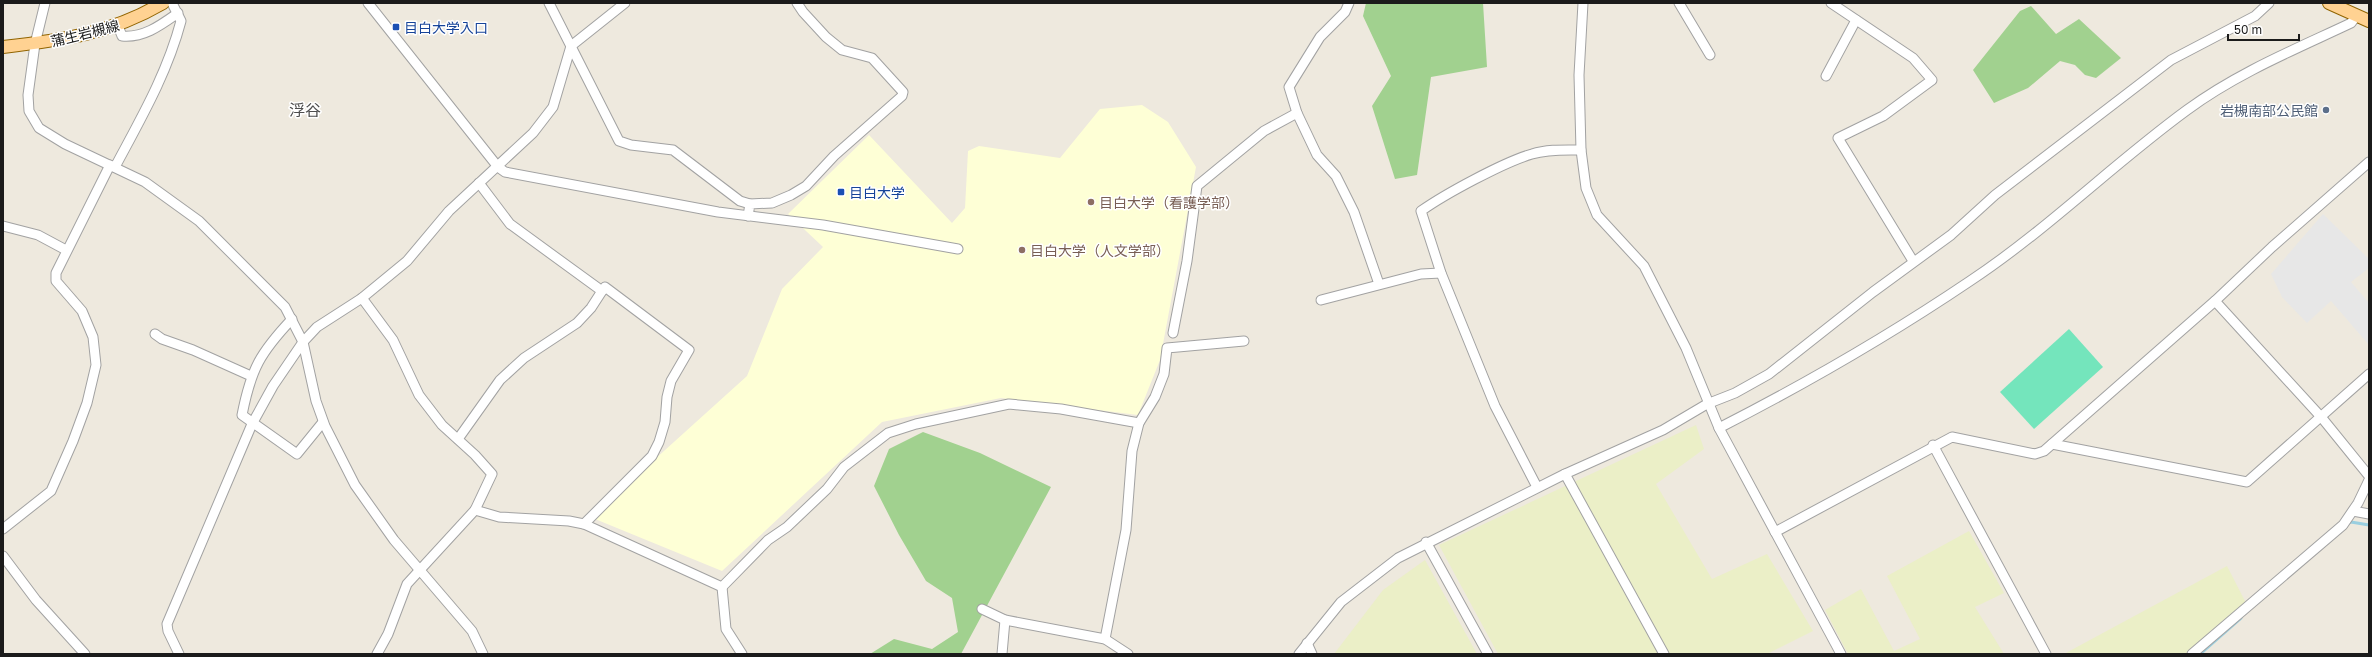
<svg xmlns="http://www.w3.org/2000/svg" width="2372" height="657" viewBox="0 0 2372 657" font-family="'Golos Text','Noto Sans JP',sans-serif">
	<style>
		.education { fill: #feffd6 }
		.farmland { fill: #ebefc7 }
		.forest { fill: #a1d18f }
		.pitch { fill: #74e5bc }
		.parking { fill: #e7e7e7 }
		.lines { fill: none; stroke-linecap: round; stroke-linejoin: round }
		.stream { stroke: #9acfe0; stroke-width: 3 }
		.minor-casing { stroke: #a2a2a2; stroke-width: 11 }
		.major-casing { stroke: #916400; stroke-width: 14 }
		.minor { stroke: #fff; stroke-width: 9 }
		.major { stroke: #ffd292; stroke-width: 12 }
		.transit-dot { fill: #1a4fb4; stroke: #fff; stroke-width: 1.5 }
		.service-dot { fill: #5c6f8a; stroke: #fff; stroke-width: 1.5 }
		.education-dot { fill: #8d6e63; stroke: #fff; stroke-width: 1.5 }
		.labels { text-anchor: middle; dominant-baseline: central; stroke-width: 3; stroke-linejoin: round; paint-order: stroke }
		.transit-label { font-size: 14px; fill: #164399; stroke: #fff; text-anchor: start }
		.street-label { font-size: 14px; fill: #1b1b1b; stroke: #fff }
		.service-label { font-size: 14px; fill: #4e5e75; stroke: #fff; text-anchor: end }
		.education-label { font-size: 14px; fill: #785e54; stroke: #fff; text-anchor: start }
		.quarter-label { font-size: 16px; fill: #4e4e4e; stroke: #fff }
	</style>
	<rect width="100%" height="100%" fill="#eee9de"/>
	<polygon class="education" points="1142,105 1168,122 1196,167 1160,360 1138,415 1001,398 882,422 722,571 595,519 654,460 747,376 782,289 823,247 788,214 869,135 952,223 965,208 968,151 979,146 1060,158 1100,109"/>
	<g class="farmland">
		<polygon points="1696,425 1704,449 1656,484 1712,579 1767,554 1813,631 1767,654 1498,654 1439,545"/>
		<polygon points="1969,531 2004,593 1975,607 2004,654 1848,654 1825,610 1861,589 1894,651 1920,639 1887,576"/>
		<polygon points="1425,560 1477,654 1334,654 1383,590"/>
		<polygon points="2227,566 2246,603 2186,654 2064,654"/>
	</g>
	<g class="forest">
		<polygon points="1366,3 1483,3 1487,67 1431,77 1417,175 1395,179 1372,106 1391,76 1363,16"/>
		<polygon points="2031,6 2056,34 2079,19 2121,58 2096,78 2085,75 2075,65 2060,61 2028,88 1994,103 1973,70 2020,11"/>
		<polygon points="923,432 980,453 1051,487 961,654 870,654 894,639 932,649 958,632 952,598 926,581 899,535 874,486 889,449"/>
	</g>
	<polygon class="pitch" points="2069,329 2103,367 2034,429 2000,392"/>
	<polygon class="parking" points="2323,214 2369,259 2369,268 2351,282 2369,303 2369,345 2331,301 2307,323 2282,297 2271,274"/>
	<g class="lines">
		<g class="stream">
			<polyline points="2349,523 2351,522 2369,525"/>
			<polyline points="2200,654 2241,618"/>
		</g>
		<defs>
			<g id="minor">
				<polyline points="45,3 35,44 28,95 29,111 39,128 65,144 145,182 199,221 285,307 303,342 316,401 325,426 355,485 394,540 472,631 483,654"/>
				<polyline points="368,3 498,167 505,172 718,212 823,225 958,249"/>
				<polyline points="549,3 619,141 631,145 673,150 740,201 750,204"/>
				<polyline points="1349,3 1345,12 1320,37 1289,87 1297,113 1317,155 1336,176 1354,212 1379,284"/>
				<polyline points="1583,3 1579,75 1581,150 1586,188 1597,215 1644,266 1686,348 1719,428 1841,654"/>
				<polyline points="1679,3 1710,55"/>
				<polyline points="1831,3 1913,58 1932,80 1883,116 1838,138 1913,261"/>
				<path d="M118 26 122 36C144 38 161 25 178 13"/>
				<polyline points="1826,76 1856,20"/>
				<path d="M115 167C140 120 167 74 181 21L172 3"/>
				<polyline points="479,183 510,224 602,291 605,287 689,350 671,381 667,397 665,422 659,442 652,456 584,524"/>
				<polyline points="748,216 750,204 772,203 791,195 806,186 834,156 902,96 903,92 872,58 842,50 826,37 803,12 797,3"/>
				<polyline points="3,226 38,235 66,250"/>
				<polyline points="362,298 393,340 419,395 442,425 475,455 492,474 475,510 407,584 388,634 377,654"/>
				<polyline points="1321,300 1421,274 1441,273"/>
				<polyline points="2215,301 2322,418 2369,476"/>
				<path d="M292 319C260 353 251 369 242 415L297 454 323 422"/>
				<polyline points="1173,333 1187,261 1197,186 1264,131 1297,113"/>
				<polyline points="155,334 162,339 193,350 251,376"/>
				<path d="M1719 428C1805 384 1890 335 1970 281 2047 230 2113 164 2187 110 2237 73 2296 49 2351 23L2357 15"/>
				<polyline points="458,439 500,380 524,358 577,323 591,308 602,291"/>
				<polyline points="2052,444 2247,482 2369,374"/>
				<polyline points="1933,445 2046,654"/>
				<polyline points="1565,474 1664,654"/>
				<path d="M1537 487 1495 406 1441 273 1421 211C1445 194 1504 162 1532 154 1548 149 1565 150 1581 150"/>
				<polyline points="475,510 499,517 569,521 584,524 722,587"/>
				<polyline points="2353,511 2369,514"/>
				<polyline points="3,529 51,491 73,441 87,403 96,365 93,337 82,311 56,281 56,273 110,165"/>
				<polyline points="1775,532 1952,437 2035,454 2044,451 2215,301 2272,247 2369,162"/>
				<polyline points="1426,542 1488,654"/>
				<polyline points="3,556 36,600 85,654"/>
				<polyline points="722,587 768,540 787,527 827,489 844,467 888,433 916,424 1009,404 1061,409 1139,423"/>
				<polyline points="722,587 726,629 742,654"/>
				<polyline points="982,609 1005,620 1105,639 1128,654"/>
				<polyline points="1105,639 1126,530 1132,451 1139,423 1155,397 1164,374 1167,348 1244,341"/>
				<polyline points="1307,643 1312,654"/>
				<polyline points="179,654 168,631 167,624 252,424 273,386 303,342 317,327 362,298 407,261 449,211 533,133 553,107 571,46 625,3"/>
				<polyline points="1002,654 1005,620"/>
				<polyline points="1299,654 1341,602 1398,558 1565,474 1663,430 1707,404 1735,393 1769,374 1873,292 1951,235 1995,195 2171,60 2255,16 2269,3"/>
				<polyline points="2192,654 2343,525 2358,503 2369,480"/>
			</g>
			<g id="major">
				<polyline points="2329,3 2369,21"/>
				<path d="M3 47C63 40 110 34 163 3"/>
			</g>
		</defs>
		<use href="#minor" class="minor-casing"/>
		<use href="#major" class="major-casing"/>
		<use href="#minor" class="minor"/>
		<use href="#major" class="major"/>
	</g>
	<g class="transit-dot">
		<rect x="392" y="23" width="8" height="8" rx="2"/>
		<rect x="837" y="188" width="8" height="8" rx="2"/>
	</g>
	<circle class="service-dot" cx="2326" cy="110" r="4"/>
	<g class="education-dot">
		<circle cx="1091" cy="202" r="4"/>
		<circle cx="1022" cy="250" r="4"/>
	</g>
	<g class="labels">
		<g class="transit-label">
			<text x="404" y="27">目白大学入口</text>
			<text x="849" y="192">目白大学</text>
		</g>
		<g class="street-label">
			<text transform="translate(85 33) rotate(-14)">蒲生岩槻線</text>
		</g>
		<g class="service-label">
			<text x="2318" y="110">岩槻南部公民館</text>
		</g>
		<g class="education-label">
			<text x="1099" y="202">目白大学（看護学部）</text>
			<text x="1030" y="250">目白大学（人文学部）</text>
		</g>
		<g class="quarter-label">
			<text x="305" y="110">浮谷</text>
		</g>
	</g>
	<rect width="2372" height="657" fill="none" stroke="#1b1b1b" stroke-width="8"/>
	<path d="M2228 34v6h71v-6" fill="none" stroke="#1b1b1b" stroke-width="2"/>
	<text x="2234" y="34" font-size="12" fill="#1b1b1b" stroke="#ffffff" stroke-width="3" paint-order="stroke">50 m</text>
</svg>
